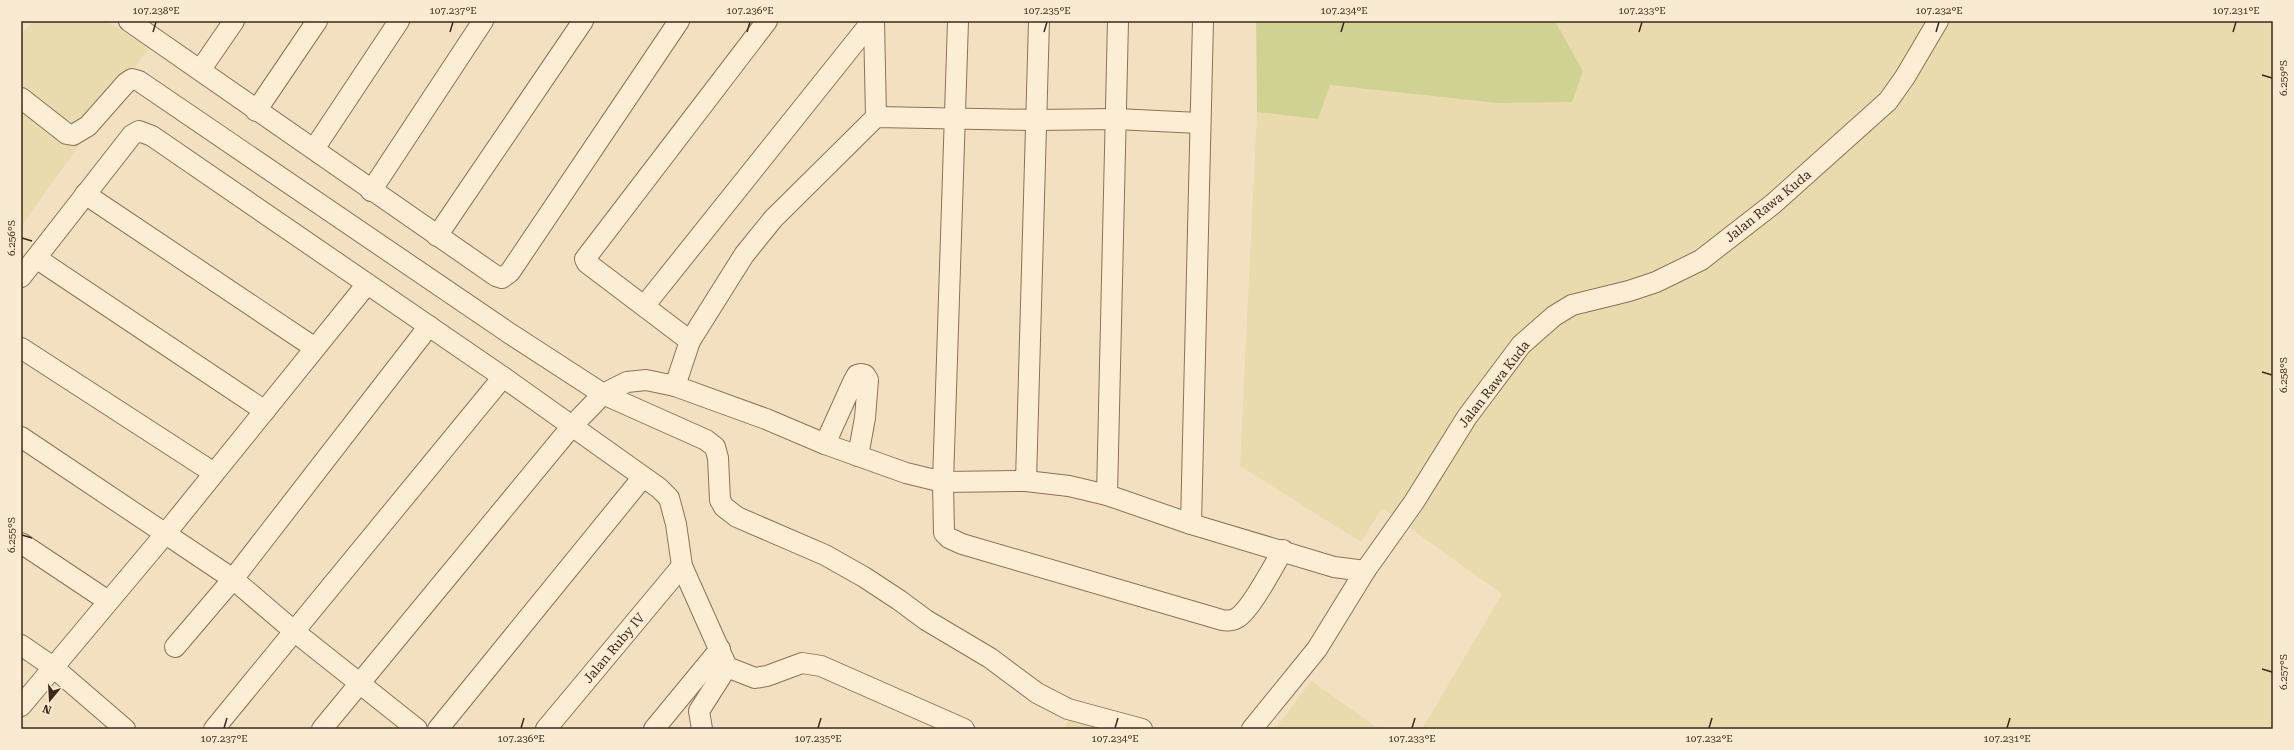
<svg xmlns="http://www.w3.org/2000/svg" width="2294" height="750" viewBox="0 0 2294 750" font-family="'Roboto Serif',serif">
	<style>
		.farmland { fill: #e9dbad }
		.green { fill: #d0d293 }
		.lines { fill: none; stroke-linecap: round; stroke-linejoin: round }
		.minor-casing { stroke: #8f7056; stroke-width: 22 }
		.minor { stroke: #fceed5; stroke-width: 20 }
		.ticks { fill: none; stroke: #3d291c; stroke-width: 1.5 }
		.labels { text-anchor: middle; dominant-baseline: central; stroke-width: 3; stroke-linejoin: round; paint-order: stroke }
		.street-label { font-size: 13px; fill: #3d291c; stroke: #f9ebd1 }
		.neatline { fill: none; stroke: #3d291c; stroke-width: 1.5 }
		.ticks-label { font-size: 10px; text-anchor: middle; fill: #3d291c }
	</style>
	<rect width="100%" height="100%" fill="#f3e0c1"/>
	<g class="farmland">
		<polygon points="33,21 107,21 149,48 21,226 21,34"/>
		<polygon points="1555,21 2273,21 2273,729 1422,729 1502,594 1382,508 1361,542 1240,466 1257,112 1318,119 1329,85 1497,103 1583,71"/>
		<polygon points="1311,681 1379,729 1275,729"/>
		<polygon points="1073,711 1116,729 1064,729"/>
	</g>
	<polygon class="green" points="1256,21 1555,21 1583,71 1572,102 1497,103 1330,85 1318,119 1257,112"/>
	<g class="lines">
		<defs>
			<g id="minor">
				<polyline points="129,21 496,276 502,278 510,272 679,21"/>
				<polyline points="874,21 876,117"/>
				<path d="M958 21 943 482 944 533 949 538 962 544 1222 620C1228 621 1232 621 1237 618 1251 610 1274 565 1283 550"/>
				<polyline points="201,69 234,21"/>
				<polyline points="21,98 67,134 73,135 88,126 126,83 132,79 139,81 509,333 603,394 706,440 715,447 718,458 720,500 724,507 737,517 825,555 864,577 899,600 926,620 990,658 1037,693 1068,709 1142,729"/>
				<polyline points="256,111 317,21"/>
				<polyline points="314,149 399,21"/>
				<polyline points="371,191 483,21"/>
				<polyline points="85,194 315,348"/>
				<polyline points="437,236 583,21"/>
				<polyline points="36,258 265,411"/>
				<polyline points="21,277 132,135 139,131 152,136 503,377 659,488 669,498 676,524 682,566 727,667 699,711 702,729"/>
				<polyline points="645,305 872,21"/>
				<polyline points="690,341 587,263 585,259 767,21"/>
				<polyline points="21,348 214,473"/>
				<polyline points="675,386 690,341 744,255 773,219 876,117 1036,120 1116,119 1199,123"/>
				<polyline points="21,437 233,579 295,632 417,729"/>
				<polyline points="825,444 853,382 857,375 861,374 865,375 868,380 865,418 858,456"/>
				<polyline points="1026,481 1039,21"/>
				<polyline points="1107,495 1118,21"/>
				<polyline points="1191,524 1203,21"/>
				<polyline points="21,543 108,601"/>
				<polyline points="21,645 53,667 125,729"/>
				<polyline points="175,647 233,579 429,326"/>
				<polyline points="727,667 755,678 767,676 802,663 821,666 964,729"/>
				<polyline points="21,706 166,533 367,284"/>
				<polyline points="214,729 503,377"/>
				<polyline points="322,729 572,426 603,394 627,382 646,380 675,386 766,419 825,444 906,473 943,482 1026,481 1069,486 1107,495 1191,524 1334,567 1365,571"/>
				<polyline points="438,729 643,477"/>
				<polyline points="546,729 682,566"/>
				<polyline points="654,729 720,649"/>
				<polyline points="1252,729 1317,649 1365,571 1414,502 1467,417 1521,345 1554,316 1572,305 1629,291 1656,282 1701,260 1773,204 1888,101 1905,77 1938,21"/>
			</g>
		</defs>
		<use href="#minor" class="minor-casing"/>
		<use href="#minor" class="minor"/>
	</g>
	<path class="ticks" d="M153 32 156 22M450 32 453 22M747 32 750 22M1044 32 1047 22M1341 32 1344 22M1639 32 1642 22M1936 32 1939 22M2233 32 2236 22M2262 75 2272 78M22 238 32 241M2262 372 2272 375M22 535 32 538M2262 669 2272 672M224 728 227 718M521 728 524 718M818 728 821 718M1115 728 1118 718M1412 728 1415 718M1709 728 1712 718M2007 728 2010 718"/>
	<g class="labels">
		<g class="street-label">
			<text transform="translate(1768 206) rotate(-39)">Jalan Rawa Kuda</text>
			<text transform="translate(1494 384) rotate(-52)">Jalan Rawa Kuda</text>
			<text transform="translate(614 648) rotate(-50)">Jalan Ruby IV</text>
		</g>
	</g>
	<rect width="2294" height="750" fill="none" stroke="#f9ebd1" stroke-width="44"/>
	<g transform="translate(50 700) rotate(198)" stroke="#f9ebd1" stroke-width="3" paint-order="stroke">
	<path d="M0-3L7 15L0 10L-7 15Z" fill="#3d291c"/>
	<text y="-6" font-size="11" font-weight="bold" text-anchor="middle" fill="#3d291c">N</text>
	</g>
	<rect x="22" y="22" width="2250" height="706" class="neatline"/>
	<g class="ticks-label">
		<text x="156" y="14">107.238°E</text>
		<text x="453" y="14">107.237°E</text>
		<text x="750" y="14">107.236°E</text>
		<text x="1047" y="14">107.235°E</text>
		<text x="1344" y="14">107.234°E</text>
		<text x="1642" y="14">107.233°E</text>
		<text x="1939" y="14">107.232°E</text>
		<text x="2236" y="14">107.231°E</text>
		<text transform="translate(2283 78) rotate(-90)" y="4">6.259°S</text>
		<text transform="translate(11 238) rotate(-90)" y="4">6.256°S</text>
		<text transform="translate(2283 375) rotate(-90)" y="4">6.258°S</text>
		<text transform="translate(11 535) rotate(-90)" y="4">6.255°S</text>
		<text transform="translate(2283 672) rotate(-90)" y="4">6.257°S</text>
		<text x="224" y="742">107.237°E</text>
		<text x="521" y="742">107.236°E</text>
		<text x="818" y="742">107.235°E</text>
		<text x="1115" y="742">107.234°E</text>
		<text x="1412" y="742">107.233°E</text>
		<text x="1709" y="742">107.232°E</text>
		<text x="2007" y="742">107.231°E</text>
	</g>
</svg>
